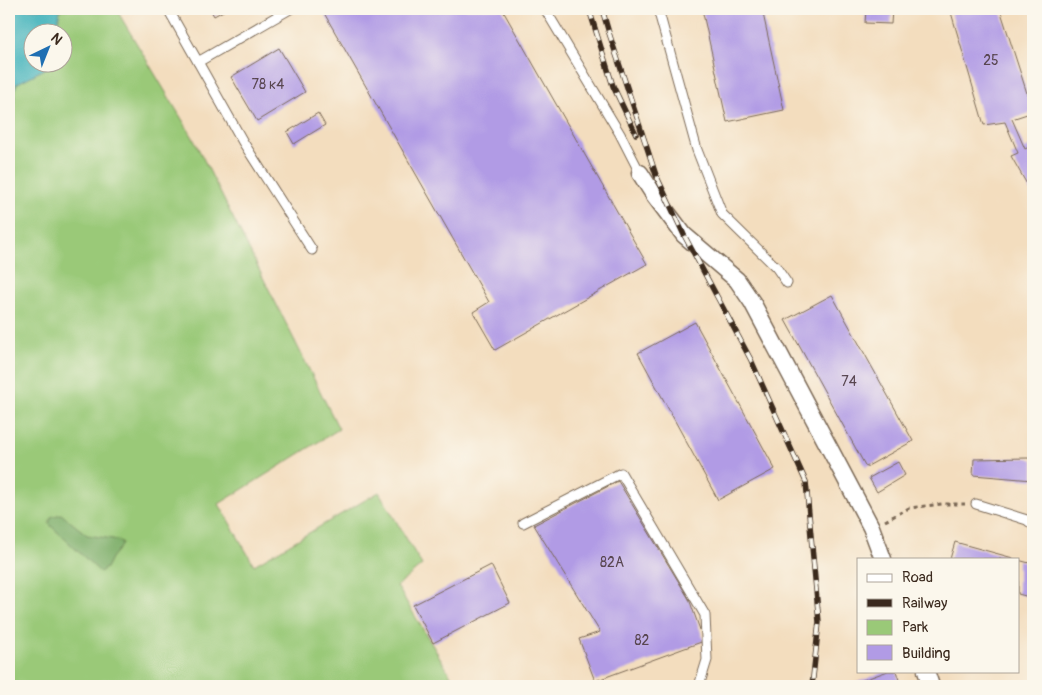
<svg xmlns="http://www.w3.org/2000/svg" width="1042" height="695" viewBox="0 0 1042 695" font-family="Pangolin,sans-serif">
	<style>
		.green { fill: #9ac978; stroke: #6a7a4b }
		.forest { fill: #7bad68; stroke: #5b6c43 }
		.water { fill: #43b3bc; stroke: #3f6e6d }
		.building { fill: #b19be5 }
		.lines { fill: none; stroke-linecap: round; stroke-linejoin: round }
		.service-casing { stroke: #7b6956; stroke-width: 11 }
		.minor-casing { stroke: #7b6956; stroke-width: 19 }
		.path { stroke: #7b6956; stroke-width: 3; stroke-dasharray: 4 4; stroke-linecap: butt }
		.service { stroke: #fff; stroke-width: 9 }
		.minor { stroke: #fff; stroke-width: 16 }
		.rail-casing { stroke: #3b2a1e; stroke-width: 5.5 }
		.rail { stroke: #fbf7ec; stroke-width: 4; stroke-dasharray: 11; stroke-linecap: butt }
		.labels { text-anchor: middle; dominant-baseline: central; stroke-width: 4; stroke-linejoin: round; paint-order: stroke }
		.number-label { font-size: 14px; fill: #584650 }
	</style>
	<rect width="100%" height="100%" fill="#fbf7ec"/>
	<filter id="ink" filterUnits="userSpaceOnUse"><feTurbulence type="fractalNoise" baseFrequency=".02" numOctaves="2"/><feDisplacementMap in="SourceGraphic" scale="10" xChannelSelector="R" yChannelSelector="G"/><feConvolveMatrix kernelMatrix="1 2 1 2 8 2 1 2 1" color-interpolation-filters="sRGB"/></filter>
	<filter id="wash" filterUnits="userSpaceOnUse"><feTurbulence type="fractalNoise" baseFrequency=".0096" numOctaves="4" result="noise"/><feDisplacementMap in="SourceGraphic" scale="20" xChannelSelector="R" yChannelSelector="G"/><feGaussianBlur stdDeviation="1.12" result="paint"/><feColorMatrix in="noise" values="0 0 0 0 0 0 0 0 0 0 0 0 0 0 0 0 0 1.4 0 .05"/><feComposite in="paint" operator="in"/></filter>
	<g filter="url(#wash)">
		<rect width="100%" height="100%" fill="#f3ddbe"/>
		<polygon class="green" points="60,9 116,9 192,136 339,429 219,504 254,565 379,492 422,565 397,586 457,686 9,686 9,127 12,122 16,84 52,65 52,63 62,62 62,32 57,32"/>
		<polygon class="forest" points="61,514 87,535 113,539 122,542 121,546 111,558 106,568 100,572 49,524 51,517"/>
		<polygon class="water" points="9,9 60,9 57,32 32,32 32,62 52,63 52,65 16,84 12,122 9,127"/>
		<g id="blocks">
			<g class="building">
				<polygon points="210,9 227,9 214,16"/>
				<polygon points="332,9 502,9 647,264 495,350 473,312 489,302 324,13"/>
				<polygon points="702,9 762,9 784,110 727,122"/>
				<polygon points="866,9 892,9 891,24 865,23"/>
				<polygon points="950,9 1000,9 1033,112 1012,119 1025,149 1033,145 1033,195 1011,156 1018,153 1005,122 984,125"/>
				<polygon points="279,48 305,92 257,121 231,77"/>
				<polygon points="318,113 325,125 294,144 287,132"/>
				<polygon points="832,295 913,441 866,467 785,320"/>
				<polygon points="695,322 775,469 718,500 638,353"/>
				<polygon points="1028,458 1033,460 1033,480 973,475 974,459"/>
				<polygon points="898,462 905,475 877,492 869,478"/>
				<polygon points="618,481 689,599 704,641 595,681 579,639 600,632 534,525"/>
				<polygon points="955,542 1013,558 1013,559 950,559"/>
				<polygon points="1018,560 1033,564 1033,598 1018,594"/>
				<polygon points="491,565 510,603 433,643 413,605"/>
				<polygon points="888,671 896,671 901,686 857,686 855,683"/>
			</g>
		</g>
	</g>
	<g filter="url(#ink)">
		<use href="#blocks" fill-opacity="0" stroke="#7b6956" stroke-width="1"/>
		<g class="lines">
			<defs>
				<g id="service">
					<polyline points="168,9 198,62 290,9"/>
					<polyline points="545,9 620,134 640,173"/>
					<polyline points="658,9 697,150 722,214 776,267 787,283"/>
					<polyline points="198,62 243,142 312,250"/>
					<polyline points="976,504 1027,520 1033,525"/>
					<polyline points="523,523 621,473 705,615 707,660 699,686"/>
				</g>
				<g id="minor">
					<polyline points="640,173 654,195 684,235 737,280 752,302 859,504 871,527 883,559"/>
					<polyline points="926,671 931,686"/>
				</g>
			</defs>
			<use href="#service" class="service-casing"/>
			<use href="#minor" class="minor-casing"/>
			<polyline class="path" points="885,521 909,508 942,504 965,504"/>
			<use href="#service" class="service"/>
			<use href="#minor" class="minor"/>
			<defs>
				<g id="rail">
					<polyline points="589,9 613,86 636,134"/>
					<polyline points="602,9 609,33 656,175 684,235 751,360 806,482 819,622 812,686"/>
				</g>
			</defs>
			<use href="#rail" class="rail-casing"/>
			<use href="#rail" class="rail"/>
		</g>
	</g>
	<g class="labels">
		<g class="number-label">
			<text x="991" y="60">25</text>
			<text x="268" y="84">78 к4</text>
			<text x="849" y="381">74</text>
			<text x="612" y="562">82А</text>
			<text x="642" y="640">82</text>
		</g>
	</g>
	<rect width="1042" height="695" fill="none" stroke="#fbf7ec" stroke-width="30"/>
	<rect x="857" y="558" width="162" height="115" fill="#fbf7ec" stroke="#aea59a"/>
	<rect x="867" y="574" width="25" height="8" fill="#ffffff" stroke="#aea59a"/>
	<text x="902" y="582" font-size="15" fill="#3b2a1e">Road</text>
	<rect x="867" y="599" width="25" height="8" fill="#3b2a1e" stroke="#aea59a"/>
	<text x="902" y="608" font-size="15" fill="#3b2a1e">Railway</text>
	<rect x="867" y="620" width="25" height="15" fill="#9ac978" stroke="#aea59a"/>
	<text x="902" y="632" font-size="15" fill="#3b2a1e">Park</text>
	<rect x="867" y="645" width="25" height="15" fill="#b19be5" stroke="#aea59a"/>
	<text x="902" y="658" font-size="15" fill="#3b2a1e">Building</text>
	<g transform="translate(48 48) rotate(43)"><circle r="24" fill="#fbf7ec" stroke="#aea59a"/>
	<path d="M0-4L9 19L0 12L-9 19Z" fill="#1f6fb2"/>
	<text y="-8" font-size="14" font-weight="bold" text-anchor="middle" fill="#3b2a1e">N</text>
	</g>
</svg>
